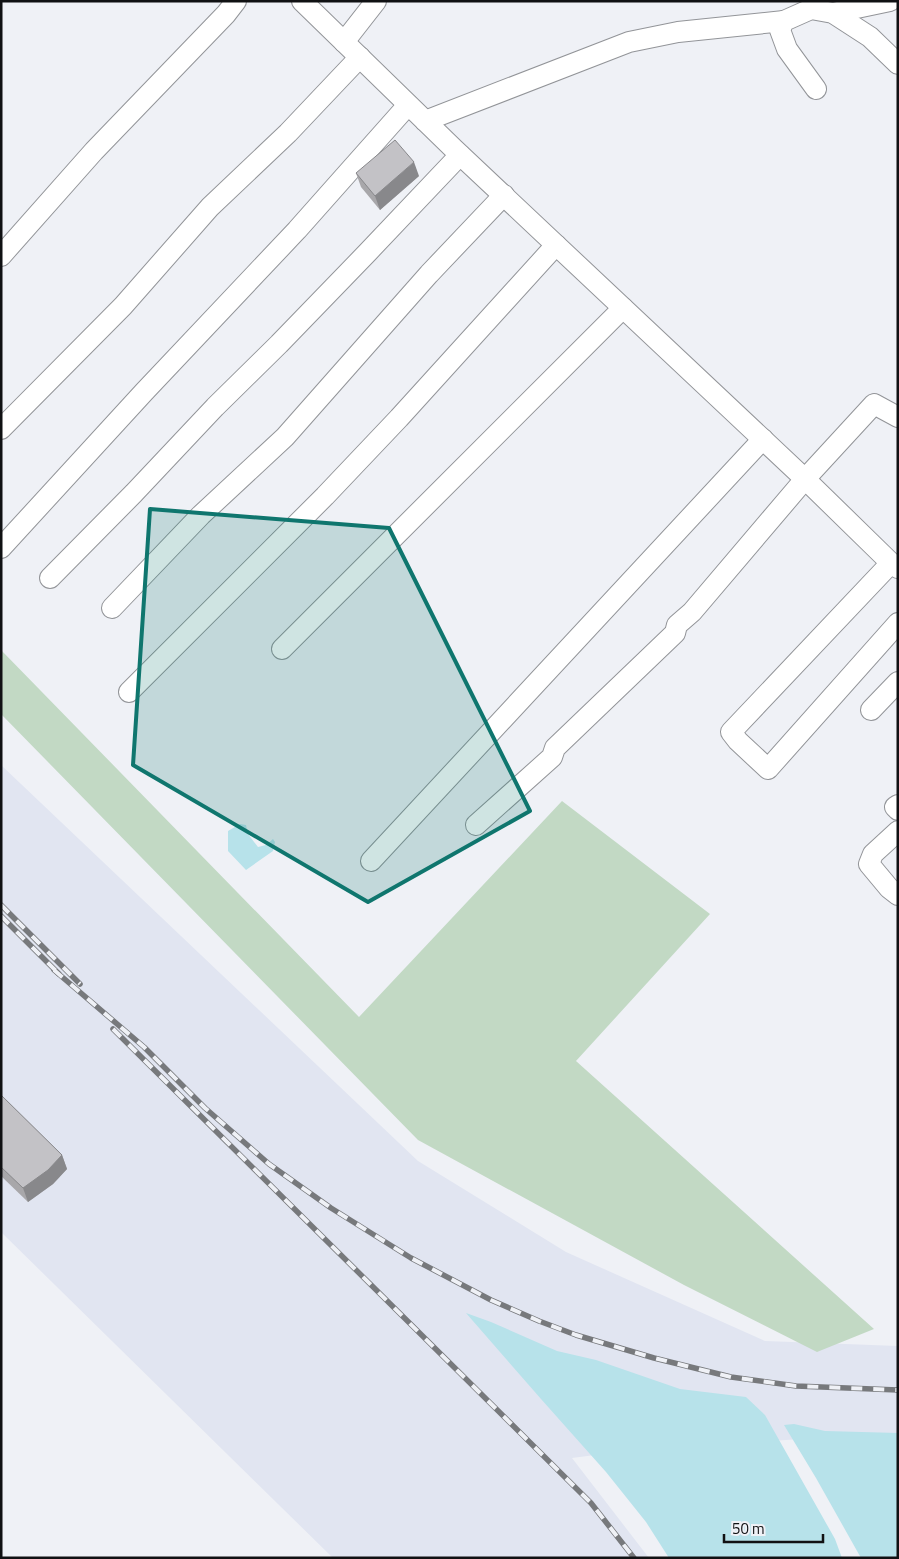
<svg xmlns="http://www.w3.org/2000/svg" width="899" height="1559" viewBox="0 0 899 1559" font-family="'Titillium Web',sans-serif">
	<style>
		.built { fill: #e1e5f1 }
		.green { fill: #c2d9c4 }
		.water { fill: #b7e2ea }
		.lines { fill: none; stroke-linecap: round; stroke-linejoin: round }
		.minor-casing { stroke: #929498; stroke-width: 22 }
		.minor { stroke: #fff; stroke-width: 20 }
		.rail-casing { stroke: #77797c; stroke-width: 5.5 }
		.rail { stroke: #eff1f6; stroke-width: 4; stroke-dasharray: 11; stroke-linecap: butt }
		.wall { fill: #a8a7aa }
		.shaded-wall { fill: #88888b }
		.building { fill: #c3c2c6; stroke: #88888b }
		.marked { fill: #0f766e; fill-opacity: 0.2; stroke: #0f766e; stroke-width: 4; stroke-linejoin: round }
	</style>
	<rect width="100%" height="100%" fill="#eff1f6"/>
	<polygon class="built" points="1,765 418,1161 566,1252 765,1341 898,1346 898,1433 641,1449 572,1458 649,1558 333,1558 1,1232"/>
	<polygon class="green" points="1,650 359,1017 562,801 710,914 576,1061 874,1329 817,1352 684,1285 418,1140 1,714"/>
	<g class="water">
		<polygon points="240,824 246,825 248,834 258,847 266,845 273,839 275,842 273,851 246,870 228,851 228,831"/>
		<polygon points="466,1313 491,1322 557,1351 596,1360 680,1389 746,1397 765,1415 835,1539 842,1558 669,1558 646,1522 606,1472 541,1399"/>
		<polygon points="794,1424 825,1431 898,1433 898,1558 861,1558 816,1478 784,1425"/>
	</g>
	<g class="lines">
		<defs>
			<g id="minor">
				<polyline points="302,1 454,149 805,479 891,563 898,568"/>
				<polyline points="833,13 890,1"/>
				<polyline points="344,42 376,1"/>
				<polyline points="816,89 787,49 780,30 784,21 811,9 833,13 870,37 898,64"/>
				<polyline points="425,121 629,42 678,32 784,21"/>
				<polyline points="1,256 94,151 226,14 236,1"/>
				<polyline points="1,429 123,306 210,207 288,133 360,57"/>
				<polyline points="1,548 144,392 297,230 408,105"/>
				<polyline points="891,563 731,732 738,741 768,769 898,623"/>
				<polyline points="50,578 134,493 215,407 279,344 368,252 460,155"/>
				<polyline points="112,608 201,515 285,437 429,274 504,195"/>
				<polyline points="282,649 623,308"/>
				<polyline points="129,692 325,496 399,418 556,245"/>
				<polyline points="871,710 898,682"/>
				<polyline points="898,805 895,807 898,810"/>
				<polyline points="476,825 552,757 555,748 675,633 677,625 692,612 805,479 874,404 898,417"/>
				<polyline points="898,831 873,854 869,864 889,888 898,895"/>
				<polyline points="371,861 763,439"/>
			</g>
		</defs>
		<use href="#minor" class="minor-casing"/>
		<use href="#minor" class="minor"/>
		<defs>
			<g id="rail">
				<polyline points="1,905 80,984"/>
				<polyline points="1,916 59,974"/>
				<polyline points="54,970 144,1047 205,1108 269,1164 331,1208 411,1258 491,1300 539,1321 576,1335 654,1358 731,1377 796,1386 898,1390"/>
				<polyline points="113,1029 591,1503 634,1558"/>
			</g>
		</defs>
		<use href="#rail" class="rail-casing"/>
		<use href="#rail" class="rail"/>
	</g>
	<g class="wall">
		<polygon points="356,173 419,176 380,210 361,187"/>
		<polygon points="1,1095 62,1155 67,1169 53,1184 28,1202 1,1176"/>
	</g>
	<g class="shaded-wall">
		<polygon points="414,162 419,176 380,210 375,196"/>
		<polygon points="62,1155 67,1169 53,1184 28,1202 23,1188"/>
	</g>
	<g class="building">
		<polygon points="395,140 414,162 375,196 356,173"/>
		<polygon points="1,1095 62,1155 48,1170 23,1188 1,1167"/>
	</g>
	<path class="marked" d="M150 509 389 528 530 811 368 902 133 765Z"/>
	<rect width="899" height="1559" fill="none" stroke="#101113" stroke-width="5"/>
	<path d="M724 1534v8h99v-8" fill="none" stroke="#101113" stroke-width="2.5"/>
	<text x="732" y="1534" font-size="15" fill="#101113" stroke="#eff1f6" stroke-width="4" paint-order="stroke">50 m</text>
</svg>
